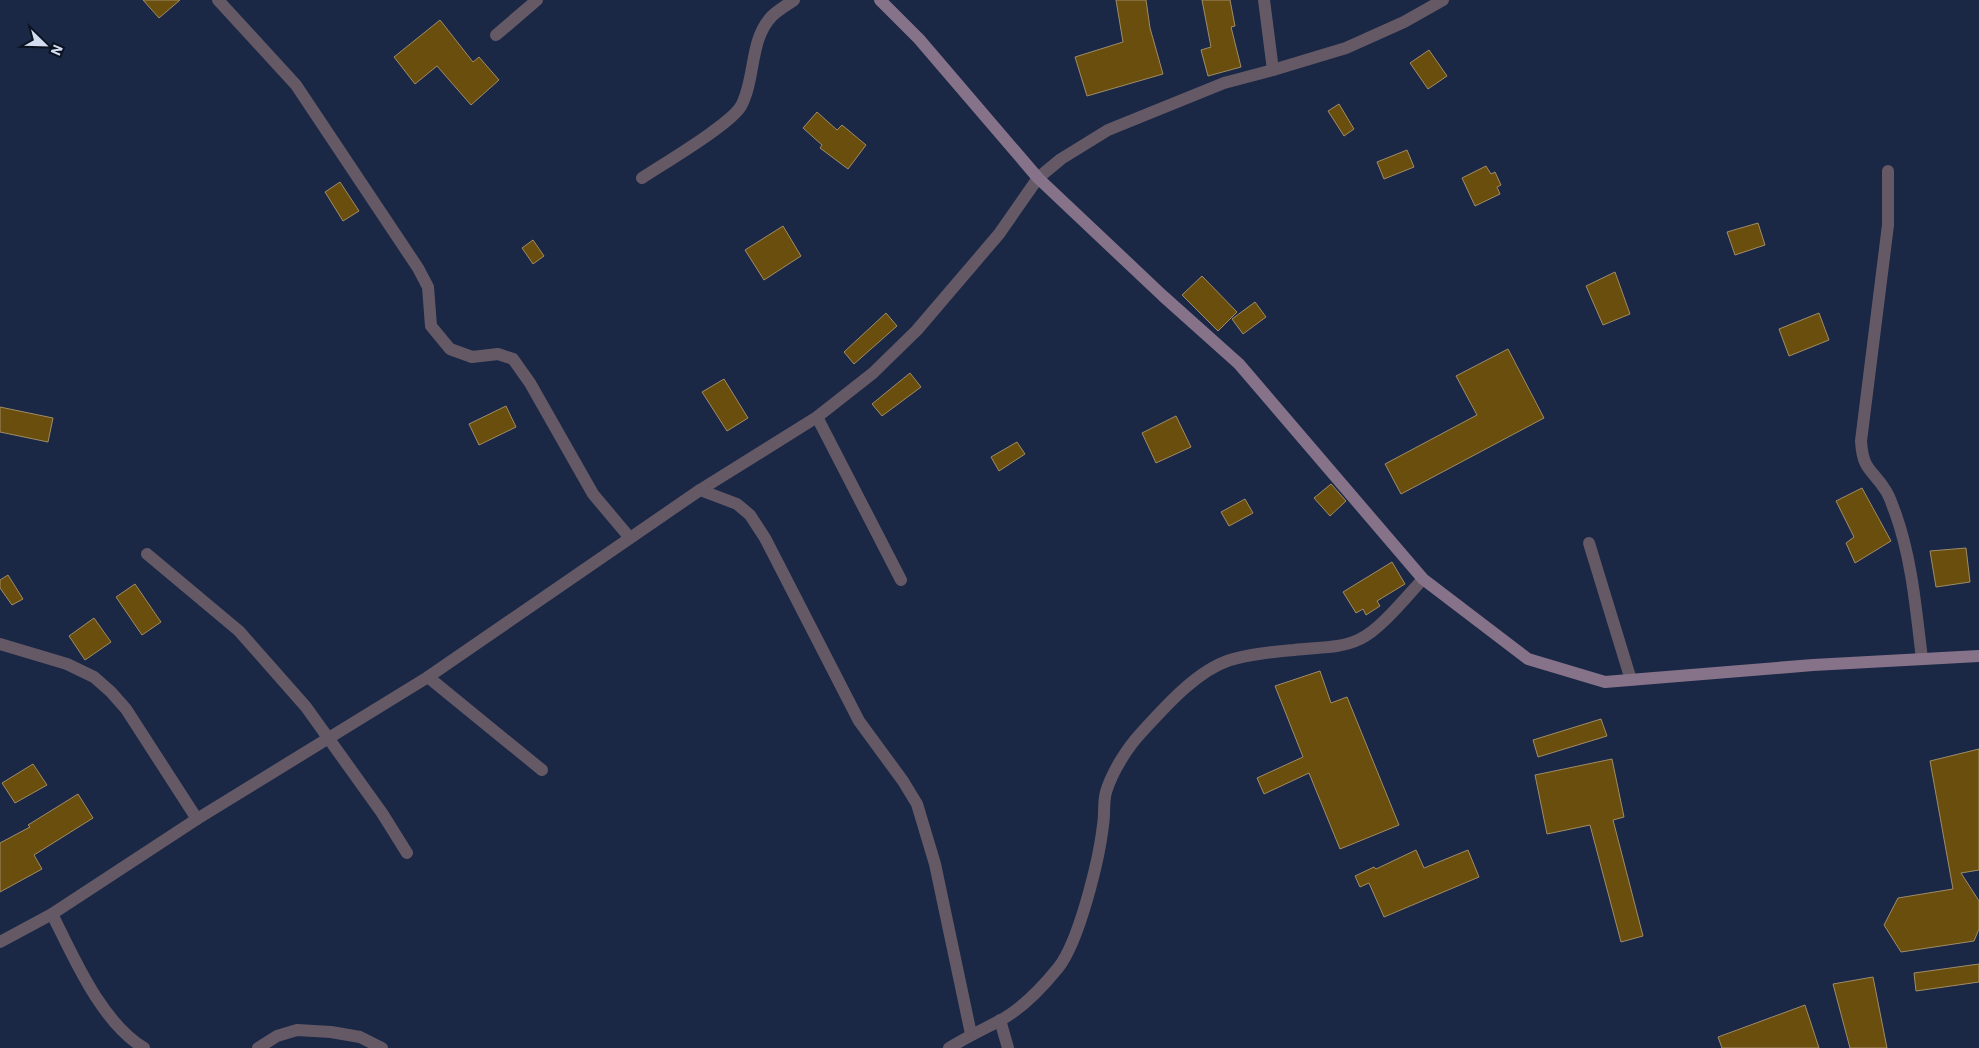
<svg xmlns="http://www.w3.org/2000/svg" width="1979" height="1048" viewBox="0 0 1979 1048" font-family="'IBM Plex Sans',sans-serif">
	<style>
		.building { fill: #694e0d; stroke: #a08c66 }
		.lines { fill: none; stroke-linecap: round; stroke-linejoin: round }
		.minor { stroke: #665966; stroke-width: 12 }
		.tertiary { stroke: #665966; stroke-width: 12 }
		.secondary { stroke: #877389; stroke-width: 12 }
	</style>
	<rect width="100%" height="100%" fill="#1a2846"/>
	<g class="building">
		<polygon points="143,0 180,0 159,18"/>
		<polygon points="1116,0 1146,0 1150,28 1163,74 1087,96 1075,57 1123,42"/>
		<polygon points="1202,0 1230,0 1235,26 1231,27 1241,67 1208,76 1201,50 1211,47"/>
		<polygon points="440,20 473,62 479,57 499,80 471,105 437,66 415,84 394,57"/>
		<polygon points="1429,50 1447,76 1428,89 1410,63"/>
		<polygon points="1339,104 1354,129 1344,136 1328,111"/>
		<polygon points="817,112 837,130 842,125 866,145 848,169 820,148 822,145 803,128"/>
		<polygon points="1407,150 1414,167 1384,179 1377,162"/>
		<polygon points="1486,166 1491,174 1495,172 1501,185 1497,187 1500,194 1475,206 1462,178"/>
		<polygon points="340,182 359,211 343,221 325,192"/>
		<polygon points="1758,223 1765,245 1735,255 1727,232"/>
		<polygon points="783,226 801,256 764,280 745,250"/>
		<polygon points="533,240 544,256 533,264 522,248"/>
		<polygon points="1615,272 1630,314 1603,325 1586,286"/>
		<polygon points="1202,276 1237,312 1218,331 1182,295"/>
		<polygon points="1255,302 1266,317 1243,334 1232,319"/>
		<polygon points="886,313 897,326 854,364 844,352"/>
		<polygon points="1819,313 1829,340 1789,356 1779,329"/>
		<polygon points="1508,349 1544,418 1401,494 1385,464 1477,415 1456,376"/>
		<polygon points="910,373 921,387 882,416 872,404"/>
		<polygon points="724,379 748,418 727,431 702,392"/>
		<polygon points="506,406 516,427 479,445 469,424"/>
		<polygon points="0,407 53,418 48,442 0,432"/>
		<polygon points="1176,416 1191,447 1156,463 1142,433"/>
		<polygon points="1017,442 1025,454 999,471 991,457"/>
		<polygon points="1331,484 1346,501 1330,516 1314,498"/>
		<polygon points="1862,488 1891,541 1855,563 1846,543 1854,537 1836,501"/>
		<polygon points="1245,499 1253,513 1229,526 1221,512"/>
		<polygon points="1966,548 1970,582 1936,587 1930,551"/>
		<polygon points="1392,562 1405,584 1377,601 1380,606 1366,615 1363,609 1356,613 1343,592"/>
		<polygon points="8,575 23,599 12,605 0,588 0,580"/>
		<polygon points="135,584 161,622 142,635 116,597"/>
		<polygon points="94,618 111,642 85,660 69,636"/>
		<polygon points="1320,671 1331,703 1347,697 1399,825 1340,849 1309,773 1264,794 1257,778 1303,757 1275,686"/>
		<polygon points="1601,719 1607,736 1538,757 1533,740"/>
		<polygon points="1979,749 1979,870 1961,873 1979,901 1979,929 1974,941 1901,952 1884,925 1898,898 1953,889 1930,761"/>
		<polygon points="1612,759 1624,817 1613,820 1643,936 1621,942 1590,825 1547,834 1535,775"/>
		<polygon points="33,764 47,785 15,803 2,783"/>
		<polygon points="78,794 93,818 34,855 42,869 0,892 0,843 30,827 28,825"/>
		<polygon points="1416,850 1424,868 1468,850 1479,877 1384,917 1369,883 1360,887 1355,876 1374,867 1376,869"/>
		<polygon points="1979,964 1979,982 1916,991 1914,973"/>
		<polygon points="1873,977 1887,1048 1850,1048 1833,984"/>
		<polygon points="1805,1005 1819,1048 1722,1048 1718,1037"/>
	</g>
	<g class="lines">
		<g class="minor">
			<polyline points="218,0 296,85 418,268 428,287 431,326 450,349 472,357 498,354 513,359 530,383 593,494 630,538"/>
			<polyline points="1264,0 1273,70"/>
			<polyline points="496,35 537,0"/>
			<path d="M1888 171V225L1861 441C1863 472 1872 468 1886 491 1890 497 1892 505 1895 512 1912 559 1916 610 1922 659"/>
			<path d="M642 178C663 164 731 124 741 106 756 78 749 40 772 16 778 10 787 5 794 0"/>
			<polyline points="817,417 901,580"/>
			<polyline points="700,490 737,504 750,515 765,538 859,721 903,781 917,804 935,864 971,1034"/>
			<polyline points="1589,543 1631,680"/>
			<polyline points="147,554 239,631 306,707 382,813 407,853"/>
			<polyline points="0,644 67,664 94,677 111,692 126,709 197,819"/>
			<polyline points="428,677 542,770"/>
			<path d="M52 914C74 958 101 1022 144 1048"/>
			<polyline points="1000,1020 1008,1048"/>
			<polyline points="258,1048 277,1036 297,1030 331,1032 360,1037 382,1048"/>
			<path d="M949 1048C965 1038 982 1030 999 1021 1022 1009 1041 989 1058 968 1079 942 1099 860 1103 825 1105 815 1103 802 1106 792 1112 772 1127 748 1141 733 1165 707 1196 671 1230 660 1246 655 1277 651 1294 650 1316 647 1340 649 1360 639 1380 630 1407 596 1423 579"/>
		</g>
		<polyline class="tertiary" points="0,942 52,914 197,819 428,677 700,490 817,417 873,373 917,330 999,234 1038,178 1061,159 1108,130 1224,83 1273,70 1346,48 1404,22 1443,0"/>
		<polyline class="secondary" points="880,0 919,39 1038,178 1163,296 1239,364 1423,579 1528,659 1605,682 1813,665 1979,656"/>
	</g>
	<g transform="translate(45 45) rotate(113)" stroke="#0b121f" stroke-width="4" paint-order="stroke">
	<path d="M0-4L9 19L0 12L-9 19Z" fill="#d3ddf1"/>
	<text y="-8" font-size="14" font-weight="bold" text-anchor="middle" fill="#d3ddf1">N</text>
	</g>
</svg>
